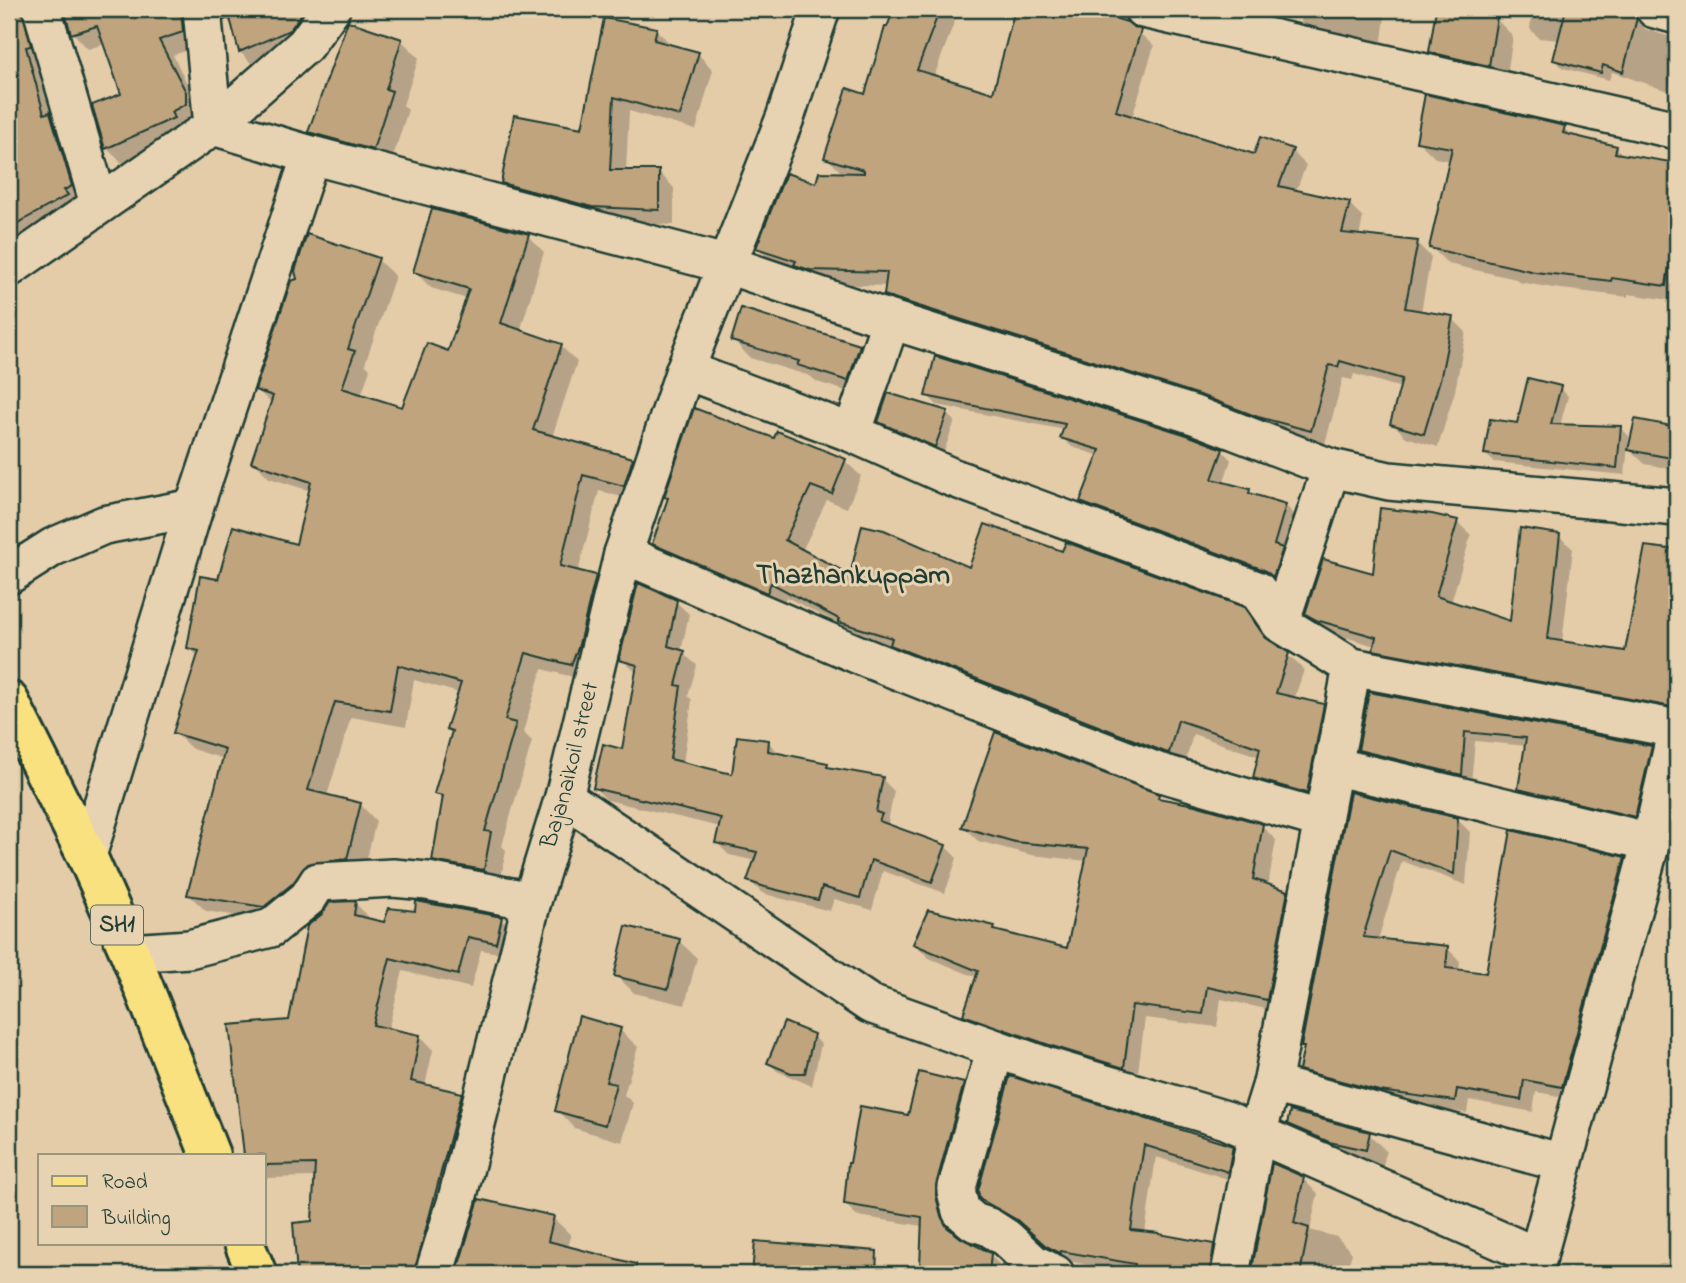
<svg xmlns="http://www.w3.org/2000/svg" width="1686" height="1283" viewBox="0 0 1686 1283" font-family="'Indie Flower',sans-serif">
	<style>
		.shadow { fill: #0003 }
		.building { fill: #c0a47e; stroke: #1f3d34; stroke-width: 2 }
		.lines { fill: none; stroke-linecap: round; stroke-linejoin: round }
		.minor-casing { stroke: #1f3d34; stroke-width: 42 }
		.primary-casing { stroke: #1f3d34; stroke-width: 44 }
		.minor { stroke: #e7d3b1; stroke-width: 37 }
		.primary { stroke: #fae180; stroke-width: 38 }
		.labels { text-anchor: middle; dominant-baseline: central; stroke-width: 6; stroke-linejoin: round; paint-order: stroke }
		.shield { fill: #e7d3b1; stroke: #5b6a5a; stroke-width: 2 }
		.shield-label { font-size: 23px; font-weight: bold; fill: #1f3d34 }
		.street-label { font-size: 24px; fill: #1f3d34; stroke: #e7d3b1 }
		.quarter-label { font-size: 28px; font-weight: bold; fill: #1f3d34; stroke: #e7d3b1 }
	</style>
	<rect width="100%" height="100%" fill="#e4cca9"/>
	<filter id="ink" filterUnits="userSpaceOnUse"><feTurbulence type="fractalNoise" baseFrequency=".0143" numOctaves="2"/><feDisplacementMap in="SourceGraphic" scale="14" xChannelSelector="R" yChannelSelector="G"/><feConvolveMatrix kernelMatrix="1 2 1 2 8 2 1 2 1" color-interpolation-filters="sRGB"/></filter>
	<g filter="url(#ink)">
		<g class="shadow">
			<polygon points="9,9 43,9 86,202 9,255"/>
			<polygon points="66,9 204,9 198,47 173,55 204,118 188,133 122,163 106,148 123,95 105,44 88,49 73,33"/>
			<polygon points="223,9 296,9 303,46 255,67 240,52 234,27 226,19"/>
			<polygon points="875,9 959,9 934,77 994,95 1017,9 1142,9 1136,20 1136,30 1154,46 1132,118 1255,157 1292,151 1306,165 1296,191 1349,203 1363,218 1359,237 1417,243 1431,257 1421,312 1452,318 1466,332 1455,391 1438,447 1406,437 1392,423 1401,388 1354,374 1352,380 1343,378 1325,444 1274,431 900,309 886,295 887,286 826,284 772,262 758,248 817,185 843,174 826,157 866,96 891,14"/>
			<polygon points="1246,9 1386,9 1381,48 1315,37 1301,22 1301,18"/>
			<polygon points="1438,9 1496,19 1513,36 1506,82 1449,69 1431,52"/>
			<polygon points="1532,9 1645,9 1642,24 1645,29 1677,39 1677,65 1668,91 1612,72 1609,80 1563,68 1555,60 1560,40 1539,38 1530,29"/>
			<polygon points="656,30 672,45 698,54 713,70 696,130 629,111 626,171 659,172 674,188 674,225 609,222 519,199 503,183 583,130"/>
			<polygon points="401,40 419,58 403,105 408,110 390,166 328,149 310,132"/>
			<polygon points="1564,128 1574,138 1616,148 1625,156 1677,165 1677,301 1628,294 1628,297 1553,288 1519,282 1516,279 1448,264 1431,247 1451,161 1435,158 1418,141"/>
			<polygon points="528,236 544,252 520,332 561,346 577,362 552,437 632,459 649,476 640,502 599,491 578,572 595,576 612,593 588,681 542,669 523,732 532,741 502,846 506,850 500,886 451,877 434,860 444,801 436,793 453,734 448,729 459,693 414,680 406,727 351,717 327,796 360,804 376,821 363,875 281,923 206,911 189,895 224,759 192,749 175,733 199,658 189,647 219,581 298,546 311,491 269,478 253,461 272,404 257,390 378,260 395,276 365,364 370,369 361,396 403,409 449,353 467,299 431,288 415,272"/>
			<polygon points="733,340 859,346 877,364 865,397 817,382 810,376 750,358"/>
			<polygon points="1560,388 1568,396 1560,426 1620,427 1629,436 1625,475 1494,462 1485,454"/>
			<polygon points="927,395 1222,450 1231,460 1223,484 1249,491 1254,496 1285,505 1295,515 1276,579 1092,511 1082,502 1100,456 1072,447 1062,437 1065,430 937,405"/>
			<polygon points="947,413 955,421 943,454 889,430 880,421"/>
			<polygon points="1636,421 1677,429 1677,486 1677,470 1645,464 1630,450"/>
			<polygon points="775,441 845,461 861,476 847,508 827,500 802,551 851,578 970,569 1063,553 1243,609 1259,625 1273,644 1288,655 1304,670 1294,699 1323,706 1338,721 1322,808 1270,793 1255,777 1260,757 1193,734 1184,768 907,660 897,649 856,636 849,629 786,597 783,607 670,559 654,543 670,500 666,497"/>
			<polygon points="1457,522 1471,535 1451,603 1512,623 1559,536 1573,549 1562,643 1627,653 1646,548 1677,552 1677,717 1388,662 1375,649 1375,646 1331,633 1320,627 1307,613 1375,575"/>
			<polygon points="676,602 689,614 681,652 697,665 688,696 692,700 683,764 734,776 768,742 781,755 828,765 833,770 882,779 894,791 888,823 893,828 945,846 957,858 945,893 883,871 872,910 834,899 830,911 779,898 762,893 749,880 756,861 729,855 717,843 720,827 607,800 595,788 624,751 637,673 621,659"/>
			<polygon points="1370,694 1651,747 1661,757 1645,826 1530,798 1520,788 1527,746 1475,741 1471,784 1369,760 1359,750"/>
			<polygon points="1351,794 1457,819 1470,832 1466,885 1402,861 1378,940 1447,948 1460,961 1459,971 1488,975 1624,859 1637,872 1575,1099 1536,1092 1533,1112 1469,1100 1467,1113 1393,1103 1314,1082 1301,1069 1306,1049 1303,1046"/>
			<polygon points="1158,796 1162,800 1262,826 1276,840 1268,886 1287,892 1301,906 1280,1012 1221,999 1217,1027 1145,1018 1137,1080 979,1028 965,1014 978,978 929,958 915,944 994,928 999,933 1068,951 1087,861 1031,855 978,841 964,827"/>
			<polygon points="355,903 368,916 368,920 386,924 501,918 514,932 510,955 481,950 471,988 403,971 388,1030 420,1036 433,1050 425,1086 461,1094 475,1108 429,1274 299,1274 295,1224 314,1223 316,1177 264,1178 264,1155 246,1155 245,1131 291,1022"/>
			<polygon points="679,941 697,958 685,1005 634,993 616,975"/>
			<polygon points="620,1030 638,1047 624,1095 633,1103 622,1142 574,1128 557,1110"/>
			<polygon points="813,1036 821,1044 812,1086 777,1071 769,1063"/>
			<polygon points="1011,1078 1232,1148 1245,1160 1241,1183 1156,1157 1145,1233 1199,1254 1194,1274 1134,1274 1073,1262 1073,1264 1061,1259 1032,1233 995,1212 981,1198"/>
			<polygon points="963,1085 975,1097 947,1209 952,1229 956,1237 990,1255 1002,1267 1001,1274 929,1274 921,1267 923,1226 857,1216 845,1204 909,1117"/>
			<polygon points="1289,1123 1369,1134 1386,1151 1383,1167 1348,1159 1307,1141"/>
			<polygon points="1274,1166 1303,1179 1318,1194 1310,1230 1337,1237 1352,1253 1346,1274 1253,1274"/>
			<polygon points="553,1218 571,1235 568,1248 596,1267 612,1274 548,1274 549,1271 469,1239"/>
			<polygon points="757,1243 853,1264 853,1274 754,1274"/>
			<polygon points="1431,1264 1477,1274 1429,1274"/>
		</g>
		<g class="building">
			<polygon points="9,9 22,9 31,46 26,47 44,114 50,112 72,186 64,190 68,195 9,228"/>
			<polygon points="64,9 181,9 183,32 159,40 186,92 186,104 171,112 174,118 105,149 92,105 121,94 97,26 71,34"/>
			<polygon points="223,9 305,9 290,30 239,52 230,18 224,20"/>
			<polygon points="894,9 940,9 917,70 993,93 1015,9 1085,9 1127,22 1141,30 1116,111 1254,154 1260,137 1293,149 1279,186 1350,202 1342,233 1418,241 1405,308 1453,316 1441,376 1424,434 1390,424 1402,379 1340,361 1338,367 1329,365 1311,431 1258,417 1200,395 884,295 887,272 810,270 794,265 796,261 756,248 786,173 816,183 819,172 864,173 864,170 824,158 847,88 865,94 885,27 887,27"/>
			<polygon points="1436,9 1497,17 1489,66 1429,52"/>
			<polygon points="1566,9 1611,9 1635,14 1637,18 1623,72 1603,65 1601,73 1553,60"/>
			<polygon points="604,18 657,28 654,40 699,52 680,116 614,97 610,170 659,170 659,210 592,207 501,183 514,115 582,128"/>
			<polygon points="348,21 402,39 386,89 392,91 373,150 308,132"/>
			<polygon points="1425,94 1565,126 1563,133 1617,146 1615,153 1677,163 1677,214 1666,286 1612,278 1611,281 1535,272 1429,248 1452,148 1416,142"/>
			<polygon points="432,209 529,234 501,323 562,344 533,430 633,458 624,486 583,475 560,566 596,575 578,648 571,665 526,653 505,720 516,723 485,831 491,832 484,870 432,861 443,796 434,794 452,731 446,729 461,683 398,665 390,711 335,702 308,790 361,803 347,859 308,864 292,884 264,907 187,895 225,749 173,733 199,651 187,648 200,576 218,579 233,526 296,544 311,482 251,462 273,396 255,390 291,281 297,279 295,271 307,234 379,258 348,349 355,351 342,388 402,407 427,343 448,351 469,289 413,272"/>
			<polygon points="741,308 860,345 848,381 797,365 799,361 731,341"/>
			<polygon points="935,356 1187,435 1223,449 1212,479 1250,489 1249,493 1286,504 1274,545 1283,548 1273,577 1264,570 1080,502 1100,450 1060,438 1065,424 925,396"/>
			<polygon points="1528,378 1561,386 1551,424 1621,426 1617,468 1484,454 1490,419 1517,423"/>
			<polygon points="888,393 948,411 935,447 878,422"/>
			<polygon points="694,408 774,438 777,431 846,459 832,494 811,486 785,540 850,575 862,525 884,530 969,567 985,524 1062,551 1066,542 1244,607 1265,637 1289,653 1276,693 1324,704 1307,793 1253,778 1260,748 1178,720 1169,753 1165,752 890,645 892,638 839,622 839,619 771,583 767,593 652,544 668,498 664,497"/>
			<polygon points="1635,419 1677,427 1677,459 1628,450"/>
			<polygon points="1380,508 1432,514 1458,520 1436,596 1510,621 1520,528 1560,534 1548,639 1625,651 1645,546 1677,550 1677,708 1373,650 1376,637 1316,620 1305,614 1323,559 1373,573"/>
			<polygon points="638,583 677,600 668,646 685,651 676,685 681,686 670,759 732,774 737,736 769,740 768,751 828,763 827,767 883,777 876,812 882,814 879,821 946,845 932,882 871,860 860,898 822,887 818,900 765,887 747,881 757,852 715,843 721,818 593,788 603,744 622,749 637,665 619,660"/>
			<polygon points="1369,692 1652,746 1635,817 1518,789 1526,738 1465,732 1462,775 1358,750"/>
			<polygon points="995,732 1159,794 1158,798 1195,805 1263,824 1253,879 1288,891 1267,1000 1207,987 1203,1014 1132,1005 1124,1068 1052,1046 963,1015 978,971 913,944 928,910 995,926 994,930 1067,948 1088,849 1015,842 962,827"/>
			<polygon points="1350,792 1458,818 1454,874 1390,850 1363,937 1448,946 1446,968 1486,973 1511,830 1625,857 1562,1087 1524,1080 1521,1100 1457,1089 1455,1101 1379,1091 1299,1070 1304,1047 1301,1047"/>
			<polygon points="356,901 354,915 384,922 389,908 415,911 416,901 502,917 496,943 468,937 458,975 390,958 373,1025 420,1035 411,1081 462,1093 414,1274 297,1274 293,1223 312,1221 315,1164 264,1165 264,1155 244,1155 229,1025 289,1020 307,926 322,914 330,902"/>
			<polygon points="626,926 680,939 668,989 614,976"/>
			<polygon points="579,1016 621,1028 606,1082 616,1084 605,1125 555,1111"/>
			<polygon points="784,1022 814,1034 805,1073 791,1073 767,1063"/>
			<polygon points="919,1072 964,1083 936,1185 936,1196 941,1216 947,1227 961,1238 991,1253 989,1274 950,1274 950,1269 920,1267 922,1217 844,1204 848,1163 850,1163 860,1106 908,1115"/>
			<polygon points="1010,1076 1233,1146 1228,1172 1144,1145 1131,1230 1159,1233 1159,1234 1214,1244 1210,1274 1132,1274 1135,1264 1061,1251 1060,1253 1046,1246 1017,1220 980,1199 978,1191"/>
			<polygon points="1290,1111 1370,1132 1366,1150 1329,1142 1287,1124"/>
			<polygon points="1272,1163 1304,1177 1294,1223 1309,1228 1300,1274 1251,1274"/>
			<polygon points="479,1199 554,1216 548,1241 636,1264 635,1274 456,1274"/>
			<polygon points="755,1241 877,1251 876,1274 752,1274"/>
		</g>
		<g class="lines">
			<defs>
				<g id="minor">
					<polyline points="42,9 99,204"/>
					<polyline points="202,9 213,126 311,155 725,264 891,320 1194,415 1331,468 1389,481 1677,507"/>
					<polyline points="1143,9 1677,130"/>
					<polyline points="1655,9 1677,15"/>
					<polyline points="9,268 213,126 305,45 331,9"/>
					<polyline points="685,370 852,433 951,477 1257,590 1280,623 1352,667 1677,729"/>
					<polyline points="852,433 891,320"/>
					<polyline points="623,554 866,658 1056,733 1158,772 1323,820 1272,1084 1257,1132 1230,1274"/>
					<polyline points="9,575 53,547 104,525 194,508"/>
					<polyline points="1280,623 1331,468"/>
					<polyline points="1333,766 1651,842"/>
					<polyline points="564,797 870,1004 1045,1066 1226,1120 1538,1257"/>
					<polyline points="1323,820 1352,667"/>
					<polyline points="87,856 194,508 311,155"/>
					<polyline points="130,953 189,949 271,928 308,898 318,882 393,878 427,881 532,901"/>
					<polyline points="995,1050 956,1191 961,1211 974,1222 989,1227 1006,1238 1034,1264 1055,1274"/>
					<polyline points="1272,1084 1563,1163"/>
					<path id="s1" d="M434 1274 456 1203 532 901 564 797 623 554 685 370 785 118 821 9"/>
					<polyline points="1533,1274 1651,842 1677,729"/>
				</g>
				<g id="primary">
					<polyline points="9,701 87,856 130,953 210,1155"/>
					<polyline points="244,1243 257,1274"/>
				</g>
			</defs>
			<use href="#minor" class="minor-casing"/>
			<use href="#primary" class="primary-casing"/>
			<use href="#minor" class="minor"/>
			<use href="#primary" class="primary"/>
		</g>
	</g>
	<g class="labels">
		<rect class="shield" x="91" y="905.5" width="52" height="39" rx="5"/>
		<g class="shield-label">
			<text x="117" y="925">SH1</text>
		</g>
		<g class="street-label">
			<text stroke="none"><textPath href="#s1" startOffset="527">Bajanaikoil street</textPath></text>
		</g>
		<g class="quarter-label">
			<text x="853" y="576">Thazhankuppam</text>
		</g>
	</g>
	<rect width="1686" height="1283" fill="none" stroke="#e7d3b1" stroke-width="35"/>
	<rect x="18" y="18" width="1651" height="1248" fill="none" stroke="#1f3d34" stroke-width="2.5" filter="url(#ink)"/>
	<rect x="38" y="1154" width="228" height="91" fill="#e7d3b1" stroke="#97977f" stroke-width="2"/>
	<rect x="52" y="1176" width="35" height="10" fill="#fae180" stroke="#97977f" stroke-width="2"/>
	<text x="102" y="1188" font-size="21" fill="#1f3d34">Road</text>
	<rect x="52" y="1206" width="35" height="21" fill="#c0a47e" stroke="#97977f" stroke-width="2"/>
	<text x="102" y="1224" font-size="21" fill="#1f3d34">Building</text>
</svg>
